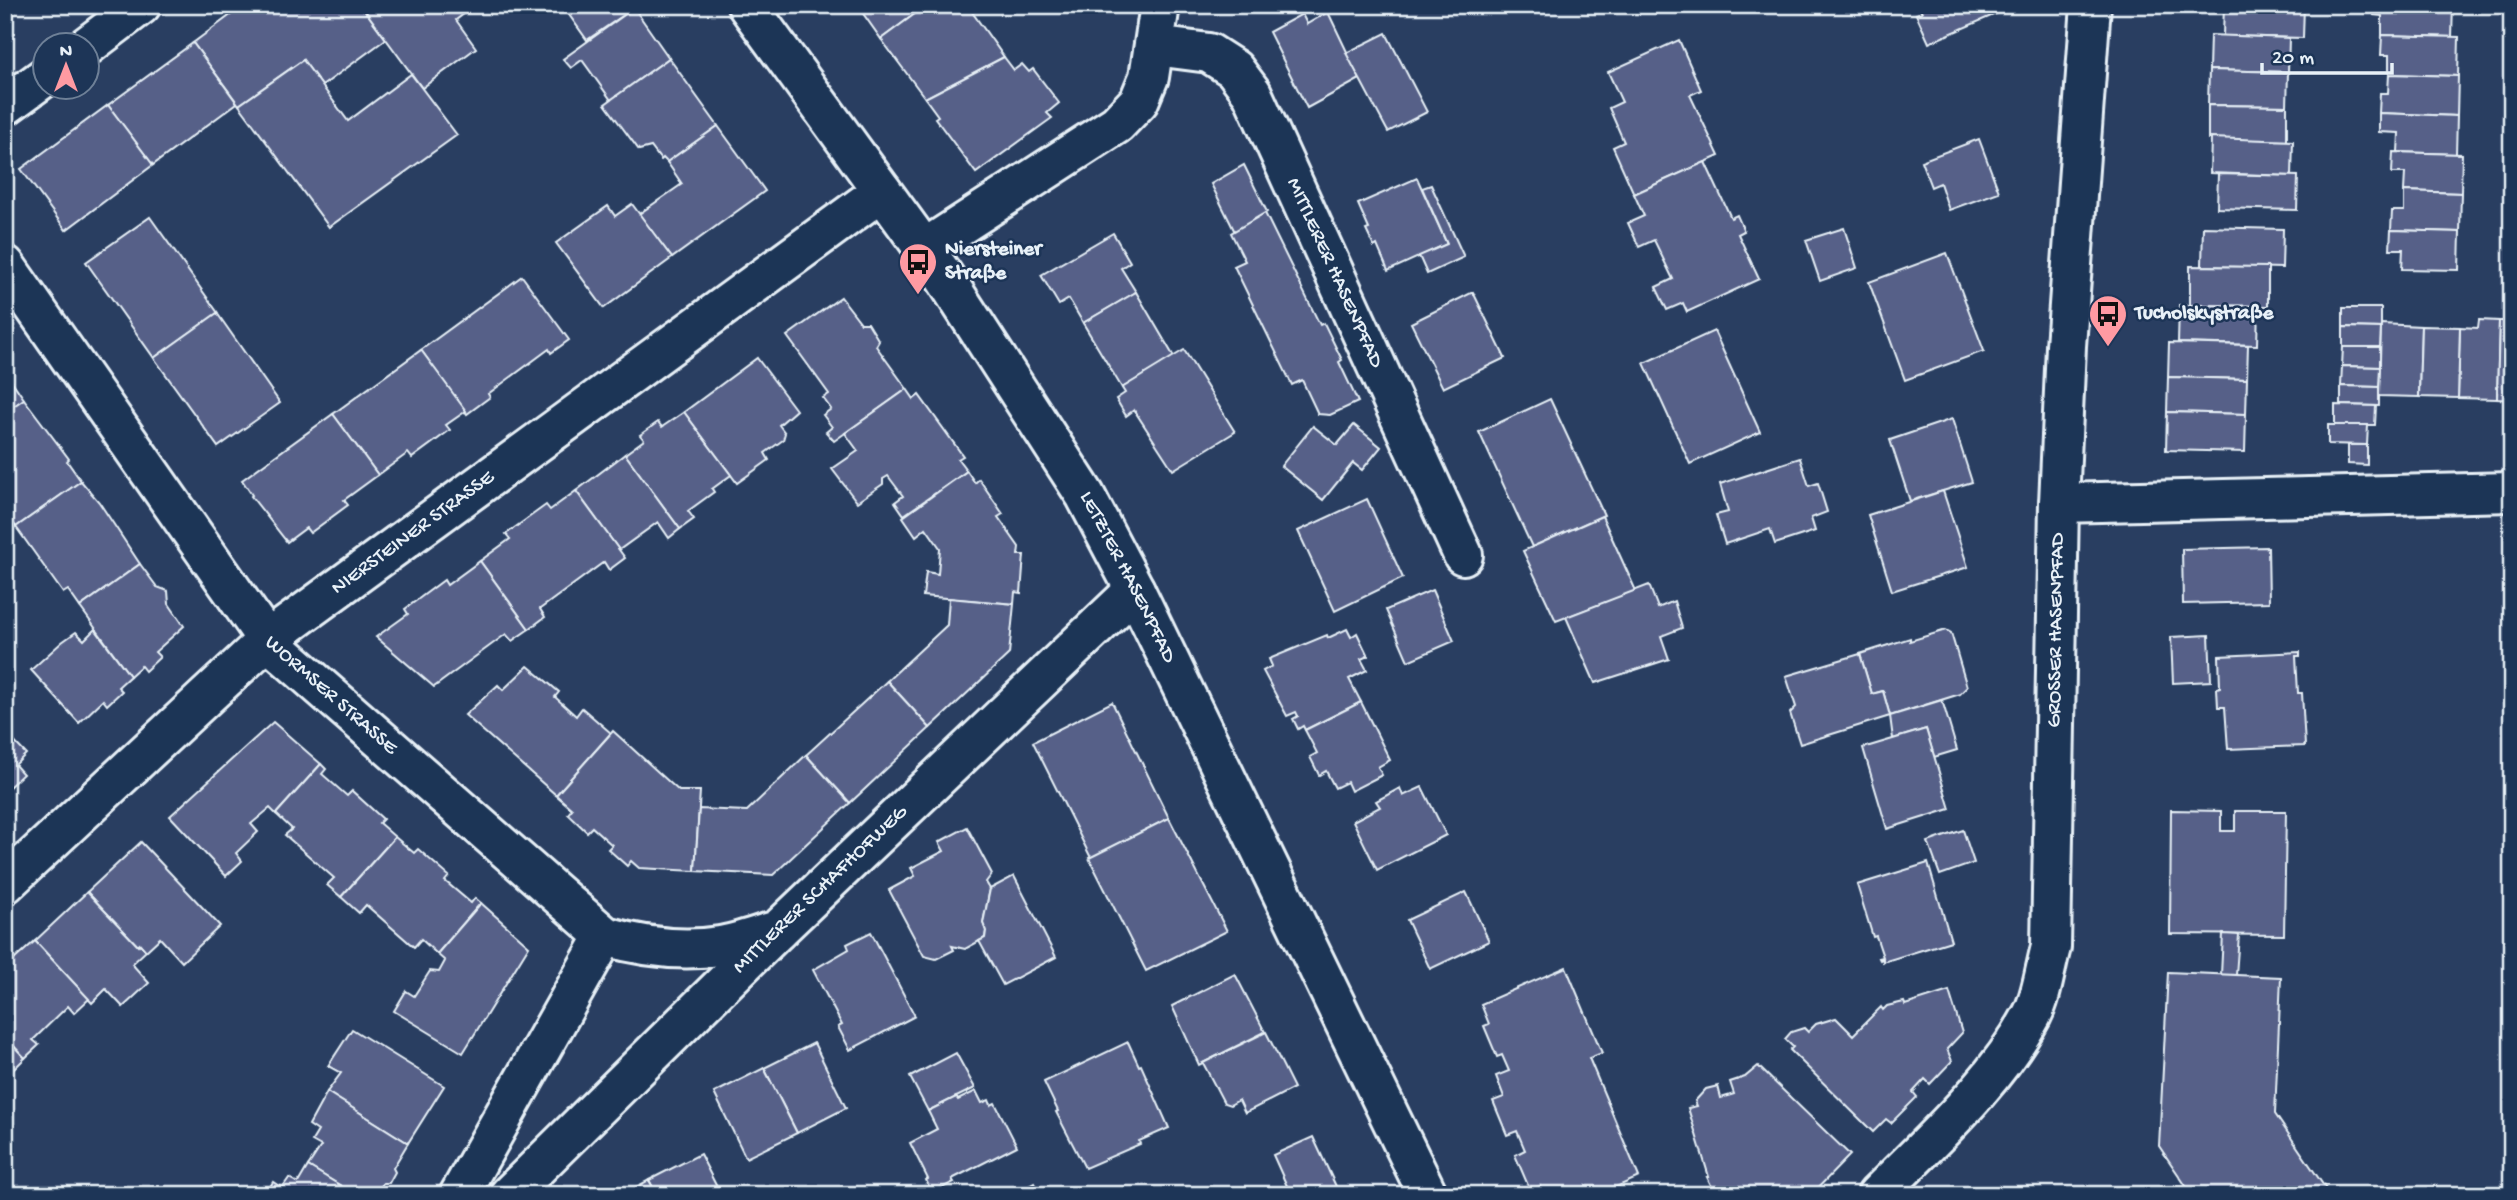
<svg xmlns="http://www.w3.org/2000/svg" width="2517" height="1200" viewBox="0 0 2517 1200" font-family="'Gochi Hand',sans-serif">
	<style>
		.building { fill: #576188; stroke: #e8f1f8; stroke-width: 2 }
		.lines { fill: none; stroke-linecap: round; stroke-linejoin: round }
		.street-casing { stroke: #e8f1f8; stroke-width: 44 }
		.street { stroke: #1d3557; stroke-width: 38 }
		.labels { text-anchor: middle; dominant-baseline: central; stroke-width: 5; stroke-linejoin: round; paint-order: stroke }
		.poi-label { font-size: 21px; font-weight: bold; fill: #e8f1f8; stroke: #1d3557; text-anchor: start }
		.street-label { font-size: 21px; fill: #e8f1f8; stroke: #1d3557 }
	</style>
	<rect width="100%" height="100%" fill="#293e61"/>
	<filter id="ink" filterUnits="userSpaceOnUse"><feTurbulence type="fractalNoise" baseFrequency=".0143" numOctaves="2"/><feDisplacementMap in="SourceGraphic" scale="14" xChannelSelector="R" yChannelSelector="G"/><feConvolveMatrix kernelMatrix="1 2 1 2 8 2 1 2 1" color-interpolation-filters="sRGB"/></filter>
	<g filter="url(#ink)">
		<g class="building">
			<polygon points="5,5 23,5 5,18"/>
			<polygon points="244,5 361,5 386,39 322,86 303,60 239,105 193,43"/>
			<polygon points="361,5 465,5 469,10 456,20 476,48 422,88"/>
			<polygon points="562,5 632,5 634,8 587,40"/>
			<polygon points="857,5 927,5 881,39"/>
			<polygon points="927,5 967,5 1004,57 925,98 881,39"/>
			<polygon points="1918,5 2011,5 2012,7 1929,43 1916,14 1922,12"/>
			<polygon points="2224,5 2304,5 2303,38 2223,36"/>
			<polygon points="2374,5 2453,5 2452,37 2382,35 2382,16 2374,15"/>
			<polygon points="634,8 669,58 611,100 582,60 571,68 563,59"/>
			<polygon points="1328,12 1360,79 1307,108 1269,32 1302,14 1307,24"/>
			<polygon points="1386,33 1427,112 1388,132 1346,53"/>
			<polygon points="2210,35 2289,38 2288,72 2209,70"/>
			<polygon points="2382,35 2459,37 2458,76 2389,74 2389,55 2381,55"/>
			<polygon points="1679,40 1701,90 1690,95 1719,156 1634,194 1613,147 1624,142 1609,108 1622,102 1608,72"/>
			<polygon points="193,43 237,103 153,165 108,105"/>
			<polygon points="1004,57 1014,70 1022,64 1029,72 1033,69 1059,103 1047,113 1052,118 976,173 935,118 938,116 925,98"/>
			<polygon points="669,58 718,126 667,162 663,158 661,160 651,147 639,150 605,104"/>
			<polygon points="303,60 348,121 411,74 457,135 329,227 239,105"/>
			<polygon points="2209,70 2288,72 2287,106 2208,105"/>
			<polygon points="2389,74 2458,76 2457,116 2379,113 2380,93 2388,93"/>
			<polygon points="108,105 153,165 66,230 21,169"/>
			<polygon points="2208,105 2287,106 2287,141 2208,139"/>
			<polygon points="2379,113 2457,116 2456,154 2398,152 2399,133 2379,132"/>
			<polygon points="718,126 765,191 672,258 639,214 682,184 667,162"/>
			<polygon points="2211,138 2293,141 2292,176 2210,173"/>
			<polygon points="1979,139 1999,192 1949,210 1940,183 1931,187 1921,161"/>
			<polygon points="2393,152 2462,154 2461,193 2404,191 2405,173 2392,173"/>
			<polygon points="1705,162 1731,218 1737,215 1744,231 1738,234 1759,279 1687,312 1683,303 1667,310 1656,287 1673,279 1654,240 1639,247 1628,223 1644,216 1634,194"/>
			<polygon points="1244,165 1267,212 1235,232 1211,184"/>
			<polygon points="2218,174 2298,176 2297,210 2217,208"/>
			<polygon points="1417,178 1447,244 1388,271 1377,245 1374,247 1366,230 1369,229 1358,204"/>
			<polygon points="1431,185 1464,257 1427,274 1419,256 1447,244 1422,188"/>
			<polygon points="2404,191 2461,193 2460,232 2391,230 2392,211 2404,211"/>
			<polygon points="632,204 672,258 604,308 556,243 608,206 615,216"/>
			<polygon points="1265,213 1320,325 1324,323 1342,360 1339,362 1358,402 1330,415 1318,414 1302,380 1292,385 1234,266 1245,261 1231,233"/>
			<polygon points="150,217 218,313 154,358 86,262"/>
			<polygon points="2203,227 2283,229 2282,268 2202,266"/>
			<polygon points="1844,228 1857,268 1820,281 1806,240"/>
			<polygon points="2391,230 2460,232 2459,270 2402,269 2403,249 2390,249"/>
			<polygon points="1113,233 1130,262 1121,268 1136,292 1083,323 1069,299 1059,305 1041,275"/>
			<polygon points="1947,253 1984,351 1905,380 1869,282"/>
			<polygon points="2190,266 2268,267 2268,306 2190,305"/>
			<polygon points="522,276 569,340 551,353 549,349 488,394 490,397 467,414 421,350"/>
			<polygon points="1136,292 1174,357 1122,388 1083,323"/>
			<polygon points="1473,292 1505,358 1443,388 1411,323"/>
			<polygon points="841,297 861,323 868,323 879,341 876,346 907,389 834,441 826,432 832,427 823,415 831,409 823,398 829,394 787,336"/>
			<polygon points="2179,305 2258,306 2257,345 2178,343"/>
			<polygon points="2343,308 2381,308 2381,328 2343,327"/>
			<polygon points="217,313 280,403 218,447 154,358"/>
			<polygon points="2479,320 2499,321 2497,399 2458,398 2460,327 2478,328"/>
			<polygon points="2499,321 2512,321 2512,400 2497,399"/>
			<polygon points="2381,324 2421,326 2419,397 2379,396"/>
			<polygon points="2421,326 2460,327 2458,398 2419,397"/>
			<polygon points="2343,327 2381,328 2380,347 2343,347"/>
			<polygon points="1714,331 1760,432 1690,464 1644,363"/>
			<polygon points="2169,343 2248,345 2247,379 2168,377"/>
			<polygon points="2343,347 2380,347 2380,367 2342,366"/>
			<polygon points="421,350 466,411 446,425 450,430 412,458 408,453 378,475 333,414"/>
			<polygon points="1184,350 1235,432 1173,470 1134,410 1126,416 1116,399 1125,393 1122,388"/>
			<polygon points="757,358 796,410 779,425 785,433 783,440 765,453 769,460 737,483 684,412"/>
			<polygon points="2342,366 2380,367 2379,387 2341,386"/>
			<polygon points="5,371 24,399 5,412"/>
			<polygon points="2168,377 2247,379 2246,414 2167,412"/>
			<polygon points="2341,386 2379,387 2379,406 2341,405"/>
			<polygon points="907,389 914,399 919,395 963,456 958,459 967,471 904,515 895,502 903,496 888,476 883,479 883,484 857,502 832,469 858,451 845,433"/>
			<polygon points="24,399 69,459 67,461 81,481 16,527 5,511 5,412"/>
			<polygon points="1550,399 1604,515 1532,547 1479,432"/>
			<polygon points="2335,405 2376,406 2375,425 2335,425"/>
			<polygon points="684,412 731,475 712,489 714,492 688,511 694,519 680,529 625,454 644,440 640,435 658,422 662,427"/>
			<polygon points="2167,412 2246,414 2245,452 2166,450"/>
			<polygon points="333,414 378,475 344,500 348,505 310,533 306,528 287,542 251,496 252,495 242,480"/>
			<polygon points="1952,419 1972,482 1910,501 1890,440"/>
			<polygon points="1354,425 1381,447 1362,470 1353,463 1323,500 1281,466 1313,426 1337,445"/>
			<polygon points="2328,425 2368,425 2367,445 2328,444"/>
			<polygon points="2348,445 2367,445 2367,465 2348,464"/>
			<polygon points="625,454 680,529 669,538 658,522 619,550 576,491"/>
			<polygon points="1800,458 1809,486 1818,483 1827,512 1811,518 1815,531 1775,544 1770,529 1725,544 1716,515 1728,512 1720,484"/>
			<polygon points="967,471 975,483 979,479 1003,514 998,517 1019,547 1018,555 1024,555 1021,593 1015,592 1014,604 923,596 926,572 938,574 940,548 926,528 916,536 903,517"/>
			<polygon points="81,481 99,502 140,564 80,607 68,590 63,593 16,527"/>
			<polygon points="576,491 625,558 609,570 604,562 540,609 545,617 529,629 480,561 510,539 506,534 546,505 550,510"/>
			<polygon points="1943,491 1968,567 1892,591 1868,515"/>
			<polygon points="1367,499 1403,578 1335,611 1298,531"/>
			<polygon points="1602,516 1636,591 1556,621 1523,551"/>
			<polygon points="2268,547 2269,602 2183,604 2182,549"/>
			<polygon points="480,561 529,629 512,641 506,634 434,687 376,637 408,614 405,609 444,580 447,585"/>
			<polygon points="140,564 157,587 168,591 169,604 184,626 155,652 160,657 145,671 141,666 130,676 80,607"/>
			<polygon points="1649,585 1658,608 1674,601 1682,628 1661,636 1669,659 1595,683 1566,617"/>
			<polygon points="1432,590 1454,641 1408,661 1386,610"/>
			<polygon points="949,598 1014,604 1009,654 930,728 887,681 947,625"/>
			<polygon points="2510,616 2512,616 2512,746 2509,746"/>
			<polygon points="95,629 130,676 118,687 122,691 107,705 103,700 79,723 31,670 62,642 76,632 84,640"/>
			<polygon points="1347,629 1351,637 1357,633 1368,656 1361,659 1367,670 1349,679 1361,702 1305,730 1303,726 1298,729 1293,719 1298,716 1296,712 1287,716 1263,671 1272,666 1269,659 1327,635 1328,638"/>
			<polygon points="1946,630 1951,633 1967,687 1960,694 1890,716 1883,691 1872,694 1860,654 1910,638 1910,641"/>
			<polygon points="2209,635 2211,681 2173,683 2171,637"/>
			<polygon points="2300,652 2300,656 2296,656 2298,693 2302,693 2305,746 2228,749 2225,707 2218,707 2217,688 2220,687 2219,656"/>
			<polygon points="1860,654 1872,694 1883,691 1890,716 1800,744 1790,713 1796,707 1786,676"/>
			<polygon points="528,666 559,692 555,697 576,716 582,708 611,733 556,795 465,715 498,685 503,690"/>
			<polygon points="887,681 930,728 850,803 806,755"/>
			<polygon points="1942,700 1957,750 1934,757 1926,729 1893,739 1890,716"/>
			<polygon points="1112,702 1169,818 1091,858 1033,742"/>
			<polygon points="1361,702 1390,760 1378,767 1382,775 1351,791 1347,782 1335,788 1326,771 1319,775 1310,757 1317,753 1305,730"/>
			<polygon points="273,722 321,764 276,814 270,808 251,824 258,832 236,853 242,861 226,876 170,816"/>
			<polygon points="1926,729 1950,809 1887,829 1863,748"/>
			<polygon points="613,731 679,791 700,791 695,871 639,868 631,861 627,866 608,849 612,845 592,827 587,832 568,814 572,809 556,795"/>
			<polygon points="5,732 26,754 15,765 23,774 5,791"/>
			<polygon points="806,755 850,803 773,875 695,871 699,809 747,811"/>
			<polygon points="321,764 326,769 322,774 347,796 352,791 383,819 379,823 395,837 341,897 327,885 334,878 285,835 292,829 276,814"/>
			<polygon points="1422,787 1446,835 1377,870 1353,821 1380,807 1376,801 1400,788 1403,796"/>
			<polygon points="2171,810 2221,811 2221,831 2235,831 2235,811 2286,811 2284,935 2170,934"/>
			<polygon points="1169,818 1227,931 1146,971 1089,858"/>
			<polygon points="967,827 992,874 986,882 990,889 983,923 986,931 985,938 965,949 952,946 954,950 936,959 924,956 889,890 915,876 911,868 944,851 939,842"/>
			<polygon points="1963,830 1974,863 1940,875 1928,842"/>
			<polygon points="395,837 414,853 418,849 449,876 445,881 471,903 475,898 481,903 437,954 421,939 414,947 366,905 359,913 341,897"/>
			<polygon points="141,842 220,926 182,962 160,938 146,951 140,944 138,946 87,892"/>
			<polygon points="1928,863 1951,941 1883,962 1883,959 1880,960 1879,958 1883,957 1876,936 1873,937 1857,885"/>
			<polygon points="1014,876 1056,957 1003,985 979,941 985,938 986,931 983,923 990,889"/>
			<polygon points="87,892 138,946 140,944 146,951 132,964 149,983 123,1007 106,989 92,1003 35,941"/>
			<polygon points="1466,892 1489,941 1430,969 1407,920"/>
			<polygon points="481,903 529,946 463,1053 394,1011 406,991 414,996 430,971 439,972 445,961 437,954"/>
			<polygon points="871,932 915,1016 850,1050 838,1027 842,1025 813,970 849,949 847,944"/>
			<polygon points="2223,934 2239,935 2236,975 2221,975"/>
			<polygon points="35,941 89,999 74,1013 68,1006 33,1040 39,1045 25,1058 5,1037 5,968"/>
			<polygon points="1566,967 1602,1053 1589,1058 1639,1177 1598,1195 1543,1195 1540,1186 1530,1190 1515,1155 1525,1150 1517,1131 1507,1135 1493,1101 1504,1097 1496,1076 1509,1071 1502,1055 1497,1057 1484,1026 1489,1024 1481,1004"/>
			<polygon points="2168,972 2281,977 2275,1114 2330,1195 2192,1195 2159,1146"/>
			<polygon points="1235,974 1265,1032 1199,1065 1172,1006"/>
			<polygon points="1949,991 1962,1033 1947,1049 1952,1061 1930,1084 1925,1079 1913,1092 1917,1097 1891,1123 1886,1119 1873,1132 1790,1050 1793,1047 1785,1039 1791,1032 1804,1028 1808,1032 1816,1024 1836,1018 1853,1035 1881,1007 1883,1010 1887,1006 1904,1002 1905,1005"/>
			<polygon points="352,1029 444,1086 408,1143 327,1092 341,1073 328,1066"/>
			<polygon points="1266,1032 1294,1088 1245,1113 1239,1100 1230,1105 1224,1103 1203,1063"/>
			<polygon points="5,1037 25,1058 12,1071 5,1065"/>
			<polygon points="1128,1042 1139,1066 1141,1065 1169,1128 1139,1141 1140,1144 1085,1168 1056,1112 1058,1111 1044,1082"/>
			<polygon points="814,1043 846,1108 797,1133 764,1068"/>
			<polygon points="956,1053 975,1088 928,1111 910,1077"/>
			<polygon points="1758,1066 1850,1155 1811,1195 1716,1195 1707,1177 1709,1177 1688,1108 1697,1106 1695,1101 1706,1089 1718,1086 1721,1098 1734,1094 1730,1082 1745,1077"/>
			<polygon points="764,1068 797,1133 746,1158 714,1093"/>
			<polygon points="976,1091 982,1103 989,1100 991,1105 995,1103 1017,1146 952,1179 954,1182 932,1193 926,1180 928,1179 910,1143 937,1129 928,1111 956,1097 958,1100"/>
			<polygon points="327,1092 408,1143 393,1168 395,1172 389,1183 383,1183 376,1195 356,1195 308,1166 321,1146 312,1141 318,1131 309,1125"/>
			<polygon points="1313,1137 1340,1195 1291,1195 1273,1155"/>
			<polygon points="700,1154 721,1195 657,1195 649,1180"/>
			<polygon points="308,1166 356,1195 265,1195 273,1182 282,1188 289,1178 298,1183"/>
			<polygon points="649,1180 657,1195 621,1195"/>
			<polygon points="1034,1183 1040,1195 1012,1195"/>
		</g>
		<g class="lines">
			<defs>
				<g id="street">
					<path id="s1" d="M747 5 943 275 1085 495 1135 590 1428 1195"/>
					<polyline points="87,46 141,5"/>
					<path id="s2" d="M1155 46 1209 53 1234 69 1252 93 1463 555"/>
					<polyline points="5,106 46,76"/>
					<polyline points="924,249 1117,124 1139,101 1149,77 1160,5"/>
					<path id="s3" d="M5 265 267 640 605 936C643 947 680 952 720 946 739 943 759 935 778 930"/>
					<polyline points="2059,503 2512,492"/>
					<path id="s4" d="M5 884 267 640 882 191"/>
					<polyline points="459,1195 605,936"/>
					<path id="s5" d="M509 1195 778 930 1135 590"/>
					<path id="s6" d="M1877 1195C1932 1139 1994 1085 2032 1015 2042 996 2045 968 2051 947L2059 503 2066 346 2091 5"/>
				</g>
			</defs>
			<use href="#street" class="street-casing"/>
			<use href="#street" class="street"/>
		</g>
	</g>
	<defs>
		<symbol id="bus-pin" viewBox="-11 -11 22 30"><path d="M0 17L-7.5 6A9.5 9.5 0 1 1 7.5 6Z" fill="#ff9aa2" stroke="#1d3557"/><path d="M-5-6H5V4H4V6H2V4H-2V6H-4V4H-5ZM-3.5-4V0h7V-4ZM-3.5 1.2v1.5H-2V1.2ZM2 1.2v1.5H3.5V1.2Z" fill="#111"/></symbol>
	</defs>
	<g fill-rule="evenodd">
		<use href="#bus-pin" x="896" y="240" width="44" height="60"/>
		<use href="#bus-pin" x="2086" y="292" width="44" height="60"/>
	</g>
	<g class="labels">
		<g class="poi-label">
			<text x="945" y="250">Niersteiner<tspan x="945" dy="24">Straße</tspan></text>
			<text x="2135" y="314">Tucholskystraße</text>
		</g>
		<g class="street-label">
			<text stroke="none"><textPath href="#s2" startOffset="312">MITTLERER HASENPFAD</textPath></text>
			<text stroke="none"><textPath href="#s4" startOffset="539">NIERSTEINER STRASSE</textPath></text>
			<text stroke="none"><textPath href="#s1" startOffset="688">LETZTER HASENPFAD</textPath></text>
			<text stroke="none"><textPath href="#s6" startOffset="626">GROSSER HASENPFAD</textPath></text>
			<text stroke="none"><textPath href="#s3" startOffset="542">WORMSER STRASSE</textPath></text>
			<text stroke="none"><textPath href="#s5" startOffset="436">MITTLERER SCHAFHOFWEG</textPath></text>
		</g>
	</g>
	<rect width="2517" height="1200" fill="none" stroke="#1d3557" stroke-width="28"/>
	<rect x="14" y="14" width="2489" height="1172" fill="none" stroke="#e8f1f8" stroke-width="2.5" filter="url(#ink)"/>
	<g transform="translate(66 66)"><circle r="33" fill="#1d3557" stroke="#6e8097" stroke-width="2"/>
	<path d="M0-5L12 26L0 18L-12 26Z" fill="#ff9aa2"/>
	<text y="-10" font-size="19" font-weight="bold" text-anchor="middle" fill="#e8f1f8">N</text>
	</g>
	<path d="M2262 63v10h130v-10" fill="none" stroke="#e8f1f8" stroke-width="3.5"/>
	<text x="2272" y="63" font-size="21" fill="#e8f1f8" stroke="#1d3557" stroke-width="5" paint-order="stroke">20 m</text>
</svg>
